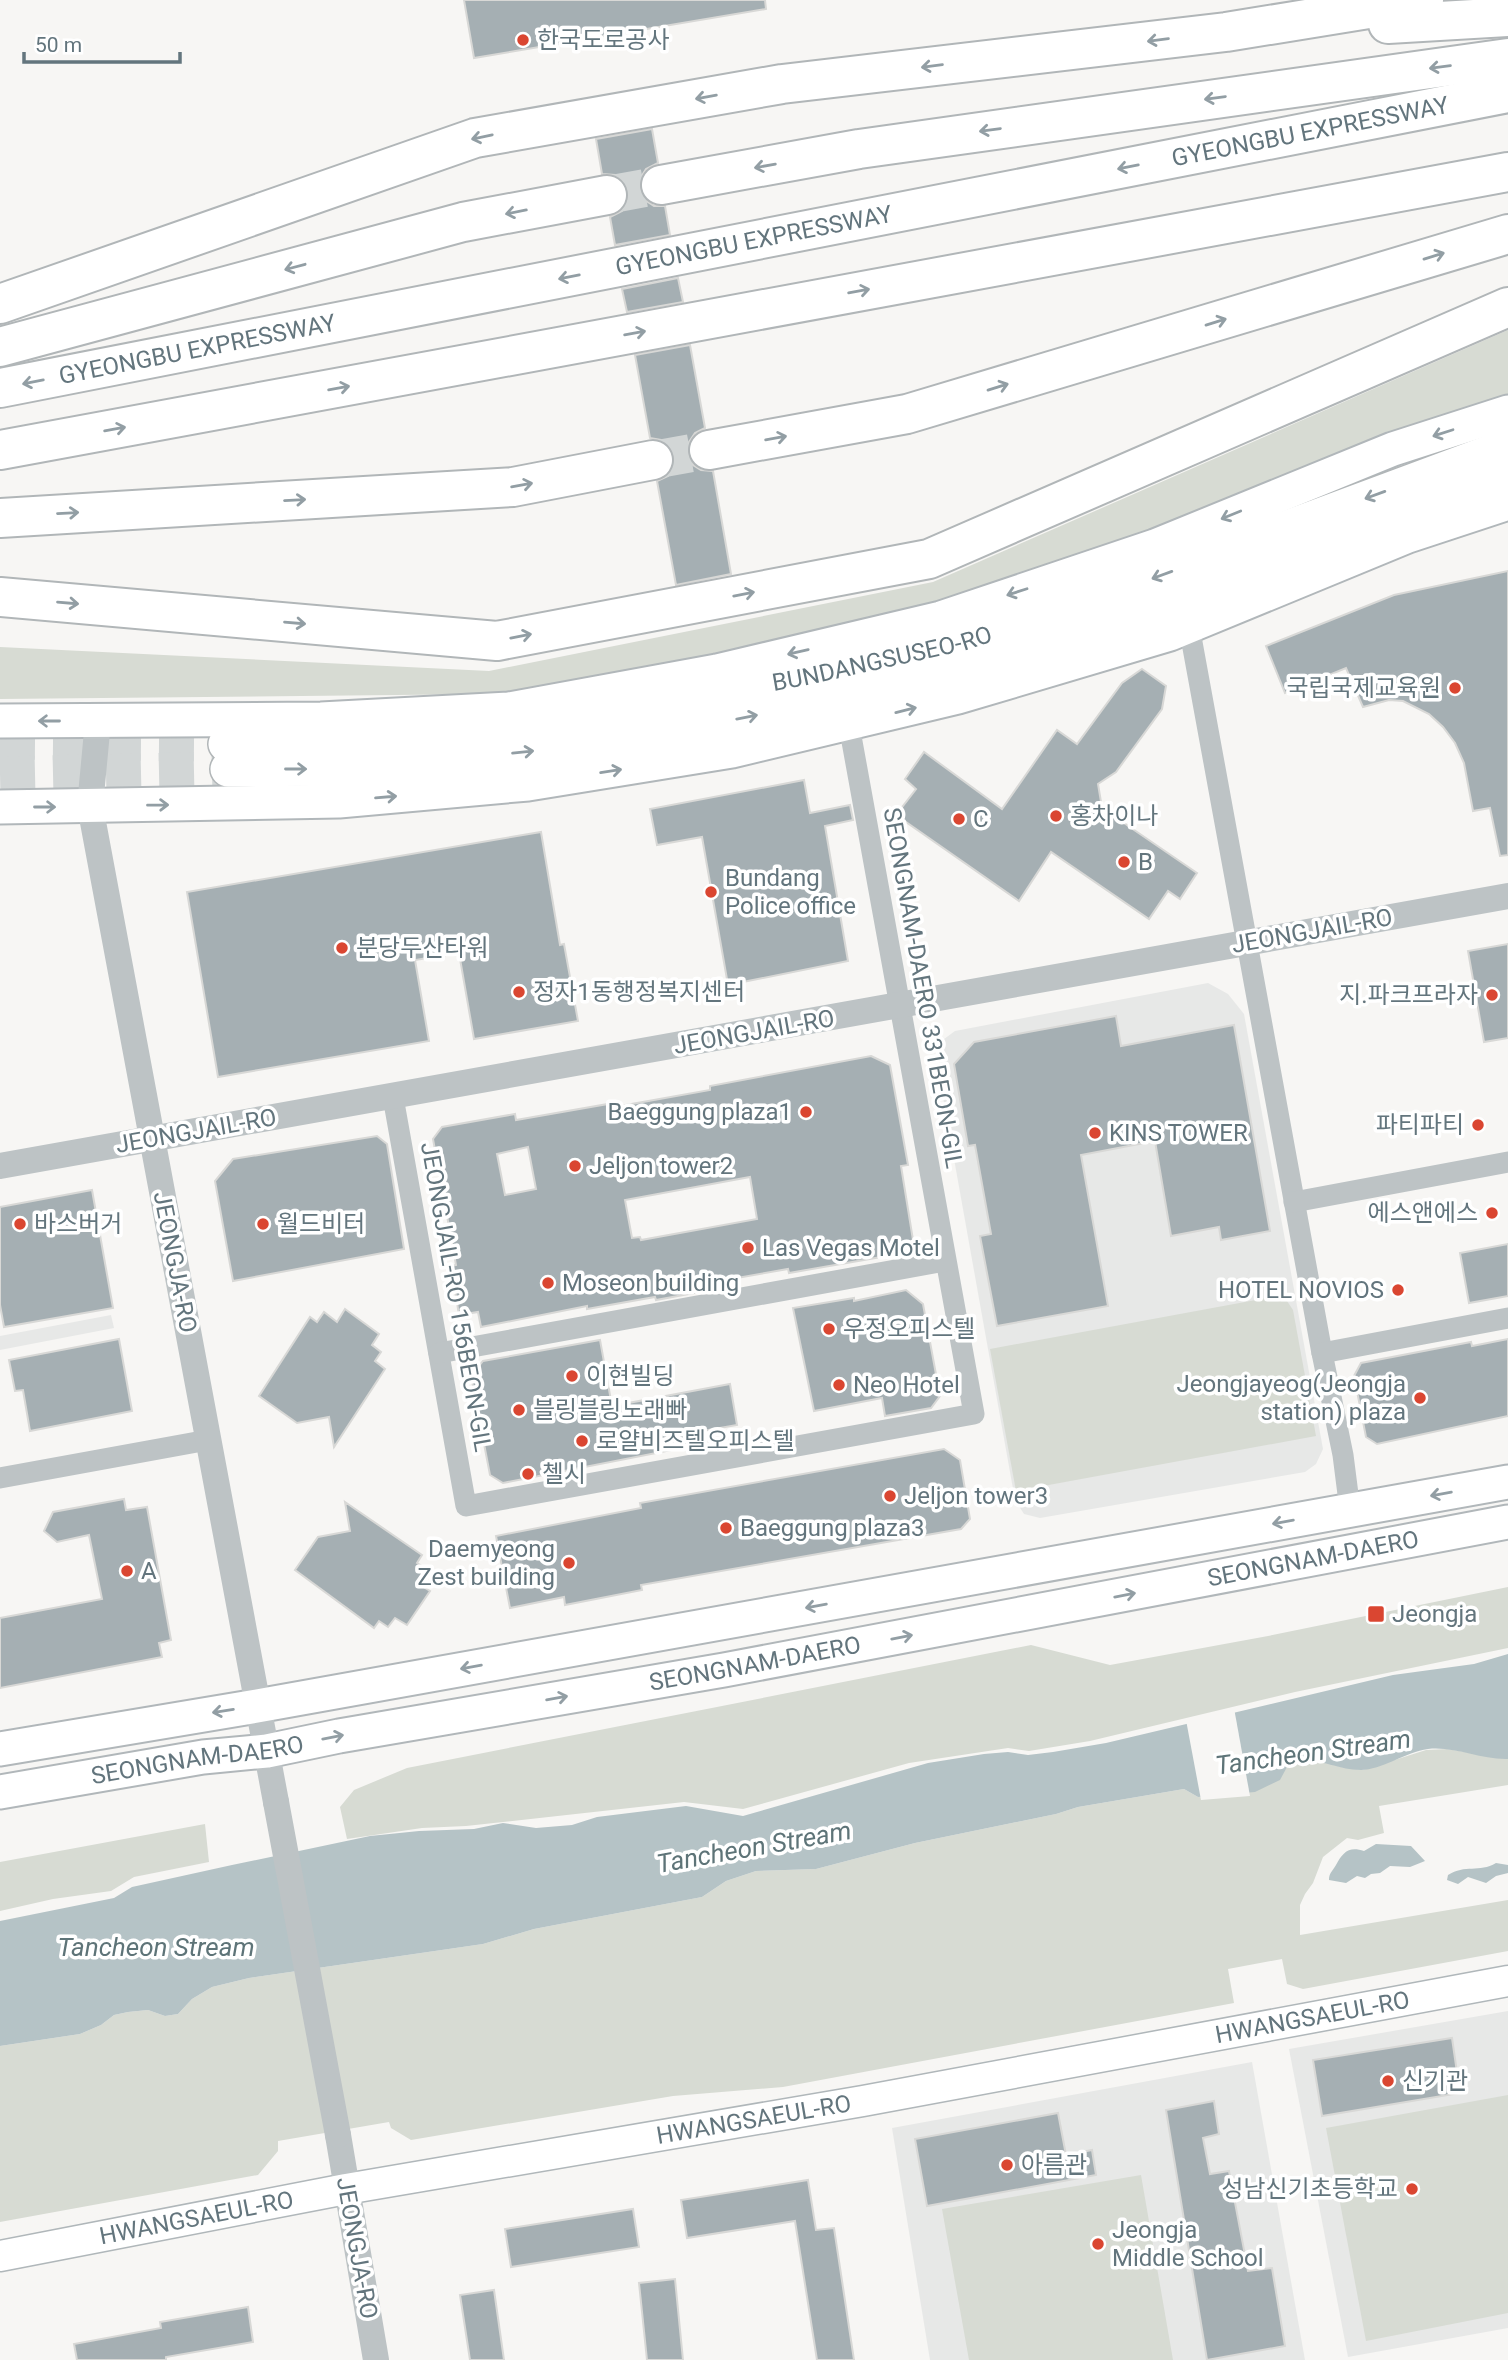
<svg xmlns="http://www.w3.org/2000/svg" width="1508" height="2360" viewBox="0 0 1508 2360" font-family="Roboto,'Noto Sans KR',sans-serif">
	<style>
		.built { fill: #e7e8e7 }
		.green { fill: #d7dbd3 }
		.water { fill: #b5c3c6 }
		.pier { fill: #f7f6f4 }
		.building { fill: #a5afb3; stroke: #d8d8d6; stroke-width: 2; fill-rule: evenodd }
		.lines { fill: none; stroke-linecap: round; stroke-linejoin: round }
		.trunk-tunnel { stroke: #d2d6d6; stroke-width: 35; stroke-dasharray: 35 18; stroke-linecap: butt }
		.motorway-tunnel { stroke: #d2d6d6; stroke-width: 38; stroke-dasharray: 38 19; stroke-linecap: butt }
		.secondary-casing { stroke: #b0b7ba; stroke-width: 33 }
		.primary-casing { stroke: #b1b7ba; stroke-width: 37 }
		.trunk-casing { stroke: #b1b6b8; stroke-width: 38 }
		.motorway-casing { stroke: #b1b6b8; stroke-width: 42 }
		.minor { stroke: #bdc3c5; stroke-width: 21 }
		.tertiary { stroke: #bdc3c5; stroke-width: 26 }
		.secondary { stroke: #fff; stroke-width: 30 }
		.primary { stroke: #fff; stroke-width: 33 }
		.trunk { stroke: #fff; stroke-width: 35 }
		.motorway { stroke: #fff; stroke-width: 38 }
		.tertiary-bridge { stroke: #bdc3c5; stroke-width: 26 }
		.oneway { stroke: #929ea4 }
		.poi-dot { fill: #da4631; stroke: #fff; stroke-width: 2.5 }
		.labels { text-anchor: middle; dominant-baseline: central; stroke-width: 7; stroke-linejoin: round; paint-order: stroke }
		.poi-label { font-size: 24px; fill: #63757d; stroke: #fff; text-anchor: start }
		.street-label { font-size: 24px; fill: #63757d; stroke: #fff }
		.water-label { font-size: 26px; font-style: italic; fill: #5e7478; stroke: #fff }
	</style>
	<rect width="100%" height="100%" fill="#f7f6f4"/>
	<g class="built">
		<polygon points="1208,983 1228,994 1244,1014 1323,1449 1316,1464 1305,1472 1040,1518 1024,1514 1015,1500 936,1058 940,1042 955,1031"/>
		<polygon points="111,1315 114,1328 0,1350 0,1336"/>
		<polygon points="1508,2011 1508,2328 1348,2357 1289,2049"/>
		<polygon points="1252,2062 1305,2360 930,2360 892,2128"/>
	</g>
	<g class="green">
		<polygon points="1508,330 1508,394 1418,423 1157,531 939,609 705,660 491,694 0,699 0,647 489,671 933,582"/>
		<polygon points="1283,1295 1293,1310 1316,1436 1016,1491 990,1349"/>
		<polygon points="1508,1587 1508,1648 1295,1692 1090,1741 1029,1751 1008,1748 909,1763 743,1809 684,1802 466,1826 422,1828 347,1839 340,1807 354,1790 407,1768 1031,1645 1110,1665 1268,1636"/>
		<polygon points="1447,1749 1508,1759 1508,1785 1379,1806 1384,1833 1358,1840 1347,1838 1323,1857 1313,1883 1305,1894 1300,1905 1300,1935 1508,1900 1508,1951 1303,1989 1287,1984 1282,1959 1228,1969 1234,2003 783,2087 673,2096 411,2140 391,2128 389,2122 278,2141 278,2151 258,2175 0,2222 0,2046 80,2034 101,2025 114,2015 128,2012 148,2010 165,2016 178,2014 192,1999 212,1987 249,1978 483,1944 534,1929 702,1897 726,1881 756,1871 816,1869 915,1843 1056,1814 1078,1807 1184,1789 1198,1797 1301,1761 1322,1760 1341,1767 1363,1770 1426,1750"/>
		<polygon points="205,1824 209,1862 134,1877 111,1891 53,1899 0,1911 0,1862"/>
		<polygon points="1508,2095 1508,2313 1366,2341 1326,2128"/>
		<polygon points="1141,2175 1173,2360 969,2360 942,2209"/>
	</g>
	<g class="water">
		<path d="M1508 1654V1759C1481 1760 1455 1746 1428 1749 1406 1752 1381 1770 1361 1770 1328 1769 1323 1754 1287 1767L1280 1780 1255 1792 1198 1797 1184 1789 1078 1807 1056 1814 915 1843 816 1869 756 1871 726 1881 702 1897 534 1929 483 1944 249 1978 212 1987 192 1999 178 2014 165 2016 148 2010 128 2012 114 2015 101 2025 80 2034 0 2046V1921L114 1898 132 1887 232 1865 370 1836 419 1831 474 1829 503 1823 536 1828 572 1825 597 1817 686 1806 743 1816 928 1763 984 1754 1008 1752 1028 1755 1053 1752 1106 1743 1393 1675 1474 1664Z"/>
		<path d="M1376 1844 1411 1846 1425 1861 1410 1867 1390 1866 1380 1873 1371 1874 1365 1878 1357 1876 1346 1883 1329 1880C1329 1873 1332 1872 1336 1865 1343 1852 1349 1846 1364 1851Z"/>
		<path d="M1496 1863 1508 1865V1873L1496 1876 1486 1883 1468 1877 1458 1884 1447 1880 1448 1875C1465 1864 1479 1873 1496 1863Z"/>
	</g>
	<polygon class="pier" points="1234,1708 1250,1796 1201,1800 1186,1720"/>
	<g class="building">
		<polygon points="464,0 765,0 766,9 474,58"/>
		<polygon points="652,129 658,163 646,169 641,177 639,188 645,200 654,206 665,206 670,235 615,245 610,217 622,211 628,202 629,192 624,181 615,175 602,174 596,139"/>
		<polygon points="678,278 683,302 627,312 622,289"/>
		<polygon points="690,345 705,428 695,433 689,442 688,455 693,465 701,470 713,471 731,574 676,585 657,481 668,476 673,468 675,457 669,445 661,440 650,438 635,355"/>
		<polygon points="1508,571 1508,855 1500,856 1490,808 1473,811 1464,763 1455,743 1443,727 1429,714 1403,701 1389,700 1363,707 1346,668 1285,693 1266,646 1394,595"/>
		<polygon points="1142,669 1166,686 1162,709 1116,772 1098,784 1102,808 1197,873 1180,899 1168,891 1149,919 1051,852 1019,901 896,815 916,789 905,779 924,752 1002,809 1057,730 1077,744 1122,683"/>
		<polygon points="804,780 810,813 850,805 853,820 825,826 848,961 728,985 702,837 657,845 650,809"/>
		<polygon points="541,832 560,945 564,944 578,1021 474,1039 459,953 415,960 429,1041 218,1077 187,892"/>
		<polygon points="1508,944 1508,1038 1484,1042 1468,951"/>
		<polygon points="1116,1016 1121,1046 1234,1025 1270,1231 1221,1240 1219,1227 1171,1236 1155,1141 1081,1155 1108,1306 997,1326 980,1236 991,1234 975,1145 968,1146 954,1064 974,1042"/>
		<path d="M871 1056 890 1065 908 1165 901 1166 913 1240 904 1253 789 1273 788 1269 714 1282 716 1289 656 1300 655 1297 587 1309V1306L481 1327 478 1312 459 1315 451 1266 456 1265 433 1139 442 1127 515 1114 516 1120 608 1104 609 1108 710 1090V1086ZM528 1147 536 1189 505 1195 497 1154ZM750 1177 757 1219 641 1240 640 1237 632 1238 625 1200Z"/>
		<polygon points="377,1136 387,1144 404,1249 233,1281 215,1181 233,1159"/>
		<polygon points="92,1190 113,1308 4,1327 0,1305 0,1207"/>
		<polygon points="1508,1244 1508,1296 1469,1303 1460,1253"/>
		<polygon points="906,1290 923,1304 940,1396 931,1408 885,1416 882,1398 814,1411 793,1308 854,1298 854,1301"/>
		<polygon points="345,1309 379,1334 372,1345 381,1352 375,1361 385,1369 334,1447 329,1417 297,1423 259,1396 310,1317 317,1322 324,1312 337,1322"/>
		<polygon points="119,1339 132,1411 30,1431 23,1390 15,1391 9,1360"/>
		<polygon points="1508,1339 1508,1416 1377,1444 1366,1437 1354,1376 1361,1363 1471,1342 1472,1346"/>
		<polygon points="600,1340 612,1406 730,1384 737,1425 685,1434 687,1447 503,1483 490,1475 471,1376 483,1361"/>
		<polygon points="944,1449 960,1460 970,1519 961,1529 641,1585 642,1590 565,1605 564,1597 510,1608 496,1536 641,1508 640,1503"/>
		<polygon points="124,1499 126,1510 147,1507 171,1640 159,1643 162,1657 0,1688 0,1618 102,1599 89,1535 57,1542 44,1531 53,1512"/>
		<polygon points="345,1502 422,1555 417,1563 427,1569 417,1583 430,1591 407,1625 395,1618 388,1627 379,1621 374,1628 295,1570 318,1537 350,1531"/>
		<polygon points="1452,2038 1460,2093 1322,2116 1313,2060"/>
		<polygon points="1214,2101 1219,2134 1203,2138 1210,2174 1229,2171 1248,2271 1272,2268 1285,2346 1207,2360 1166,2110"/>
		<polygon points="1058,2113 1066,2155 1092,2150 1096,2175 927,2206 915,2139"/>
		<polygon points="808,2180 816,2230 834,2228 854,2360 817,2360 795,2221 687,2238 681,2200"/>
		<polygon points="633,2209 639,2247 511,2267 505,2229"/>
		<polygon points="675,2279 683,2360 647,2360 639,2283"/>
		<polygon points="494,2290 504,2360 470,2360 460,2295"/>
		<polygon points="248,2307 253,2342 166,2357 166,2360 77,2360 74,2344 161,2328 160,2322"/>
	</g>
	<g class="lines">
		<g class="trunk-tunnel">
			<polyline points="0,742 226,744"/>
			<polyline points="0,774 228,769"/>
		</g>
		<g class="motorway-tunnel">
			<polyline points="607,195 661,185"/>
			<polyline points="653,460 709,450"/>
		</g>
		<defs>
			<g id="secondary">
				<path id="s1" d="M0 2256 346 2189 863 2101 1508 1981"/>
			</g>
			<g id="primary">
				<polyline points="0,721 321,719 509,709 717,671 941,618 1155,546 1393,449 1508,412"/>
				<polyline points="0,807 339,801 528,784 732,751 958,697 1170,634 1408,536 1508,503"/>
				<polyline points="0,1749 257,1706 1508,1482"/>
				<path id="s2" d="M0 1792 203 1757 267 1751 339 1736 724 1670 1508 1522"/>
			</g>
			<g id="trunk">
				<path id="s3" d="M226 744 518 728 807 677 965 642 1107 595 1508 446"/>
				<polyline points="228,769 342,768 525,752 662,734 814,703 970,666 1117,619 1418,505 1508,475"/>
			</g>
			<g id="motorway">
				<polyline points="1388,24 1508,17"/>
				<polyline points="661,185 859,149 1508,58"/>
				<polyline points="0,304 475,138 782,84 1226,32 1424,0"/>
				<polyline points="0,347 463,222 607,195"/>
				<path id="s4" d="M0 388 1508 93"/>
				<polyline points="0,450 1508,172"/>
				<polyline points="709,450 907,414 1508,234"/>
				<polyline points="0,518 513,487 653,460"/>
				<polyline points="0,597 497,641 929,559 1508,307"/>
			</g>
		</defs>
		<use href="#secondary" class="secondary-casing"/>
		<use href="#primary" class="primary-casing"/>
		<use href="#trunk" class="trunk-casing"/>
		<use href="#motorway" class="motorway-casing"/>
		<g class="minor">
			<polyline points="1189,626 1322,1353 1343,1455 1350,1510"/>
			<polyline points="393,1097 466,1506 974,1414 849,725"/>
			<polyline points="1294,1202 1508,1162"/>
			<polyline points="439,1353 945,1261"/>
			<polyline points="1322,1353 1508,1318"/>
			<polyline points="0,1478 208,1440"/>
		</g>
		<g class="tertiary">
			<polyline points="98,721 90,806 276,1802"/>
			<polyline points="0,1166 1508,896"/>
			<polyline points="338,2135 376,2360"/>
		</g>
		<use href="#secondary" class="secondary"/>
		<use href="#primary" class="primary"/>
		<use href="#trunk" class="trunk"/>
		<use href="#motorway" class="motorway"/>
		<polyline class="tertiary-bridge" points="276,1802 338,2135"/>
	</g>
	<defs><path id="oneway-shaft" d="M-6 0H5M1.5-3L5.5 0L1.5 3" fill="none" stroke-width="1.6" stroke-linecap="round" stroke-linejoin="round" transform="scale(1.75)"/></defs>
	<g class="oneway">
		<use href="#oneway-shaft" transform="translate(1158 40) rotate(173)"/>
		<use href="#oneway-shaft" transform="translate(932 66) rotate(173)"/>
		<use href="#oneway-shaft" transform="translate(1440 67) rotate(173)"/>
		<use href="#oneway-shaft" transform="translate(706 97) rotate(170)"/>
		<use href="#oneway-shaft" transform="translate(1215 98) rotate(172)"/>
		<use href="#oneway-shaft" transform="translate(990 130) rotate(172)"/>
		<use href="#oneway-shaft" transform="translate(482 137) rotate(168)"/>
		<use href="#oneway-shaft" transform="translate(765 166) rotate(170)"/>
		<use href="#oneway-shaft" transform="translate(1128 167) rotate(169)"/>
		<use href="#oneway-shaft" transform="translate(516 212) rotate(169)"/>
		<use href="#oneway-shaft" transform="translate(1434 256) rotate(-17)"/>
		<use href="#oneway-shaft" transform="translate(295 267) rotate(165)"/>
		<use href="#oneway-shaft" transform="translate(569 277) rotate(169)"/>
		<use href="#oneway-shaft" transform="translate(859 291) rotate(-10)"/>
		<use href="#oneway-shaft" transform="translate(1216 322) rotate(-17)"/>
		<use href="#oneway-shaft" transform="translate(635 333) rotate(-10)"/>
		<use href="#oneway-shaft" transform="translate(33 382) rotate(169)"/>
		<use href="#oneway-shaft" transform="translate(998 387) rotate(-17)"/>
		<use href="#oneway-shaft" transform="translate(339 388) rotate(-10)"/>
		<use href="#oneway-shaft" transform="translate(115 429) rotate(-10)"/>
		<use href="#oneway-shaft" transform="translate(1443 433) rotate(162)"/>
		<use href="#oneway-shaft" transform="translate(776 438) rotate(-10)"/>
		<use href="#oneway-shaft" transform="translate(522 485) rotate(-10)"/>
		<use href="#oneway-shaft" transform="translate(1375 495) rotate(160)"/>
		<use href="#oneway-shaft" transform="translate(295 500) rotate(-3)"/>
		<use href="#oneway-shaft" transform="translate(68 513) rotate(-3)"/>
		<use href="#oneway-shaft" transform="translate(1231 515) rotate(158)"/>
		<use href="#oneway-shaft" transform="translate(1162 575) rotate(160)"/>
		<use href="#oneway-shaft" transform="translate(1017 592) rotate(162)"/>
		<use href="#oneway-shaft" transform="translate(744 594) rotate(-11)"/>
		<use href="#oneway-shaft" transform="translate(68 603) rotate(5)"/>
		<use href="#oneway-shaft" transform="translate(295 623) rotate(5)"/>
		<use href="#oneway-shaft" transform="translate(521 636) rotate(-11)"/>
		<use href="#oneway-shaft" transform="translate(798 652) rotate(167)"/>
		<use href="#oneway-shaft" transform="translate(906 710) rotate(-14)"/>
		<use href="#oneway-shaft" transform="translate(747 717) rotate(-11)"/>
		<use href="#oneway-shaft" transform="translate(49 721) rotate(-180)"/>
		<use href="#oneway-shaft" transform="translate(523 752) rotate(-6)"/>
		<use href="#oneway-shaft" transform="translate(296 769)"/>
		<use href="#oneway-shaft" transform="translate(611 771) rotate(-9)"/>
		<use href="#oneway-shaft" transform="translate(386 797) rotate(-5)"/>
		<use href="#oneway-shaft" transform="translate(158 805) rotate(-1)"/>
		<use href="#oneway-shaft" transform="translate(45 807)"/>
		<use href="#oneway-shaft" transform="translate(1441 1494) rotate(170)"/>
		<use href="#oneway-shaft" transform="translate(1283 1522) rotate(170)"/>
		<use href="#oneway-shaft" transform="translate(1125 1595) rotate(-11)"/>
		<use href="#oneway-shaft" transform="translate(816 1606) rotate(170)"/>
		<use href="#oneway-shaft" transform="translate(902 1637) rotate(-11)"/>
		<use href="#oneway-shaft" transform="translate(471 1667) rotate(170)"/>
		<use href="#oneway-shaft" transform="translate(557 1698) rotate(-10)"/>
		<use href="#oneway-shaft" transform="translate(223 1711) rotate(171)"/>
		<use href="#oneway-shaft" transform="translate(333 1737) rotate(-11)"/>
	</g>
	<g class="poi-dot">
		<circle cx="523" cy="40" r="7"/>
		<circle cx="1455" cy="688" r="7"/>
		<circle cx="1056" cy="816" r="7"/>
		<circle cx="959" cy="819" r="7"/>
		<circle cx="1124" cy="862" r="7"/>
		<circle cx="711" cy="892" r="7"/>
		<circle cx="342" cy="948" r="7"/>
		<circle cx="519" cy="992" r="7"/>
		<circle cx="1492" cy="995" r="7"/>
		<circle cx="806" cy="1112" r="7"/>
		<circle cx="1478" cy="1125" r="7"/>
		<circle cx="1095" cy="1133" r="7"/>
		<circle cx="575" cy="1166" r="7"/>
		<circle cx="1492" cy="1213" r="7"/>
		<circle cx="20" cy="1224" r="7"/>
		<circle cx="263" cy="1224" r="7"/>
		<circle cx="748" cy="1248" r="7"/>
		<circle cx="548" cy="1283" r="7"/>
		<circle cx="1398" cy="1290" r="7"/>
		<circle cx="829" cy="1329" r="7"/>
		<circle cx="572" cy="1376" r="7"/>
		<circle cx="839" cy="1385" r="7"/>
		<circle cx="1420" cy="1398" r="7"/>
		<circle cx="519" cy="1410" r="7"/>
		<circle cx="582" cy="1441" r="7"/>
		<circle cx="528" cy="1474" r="7"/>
		<circle cx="890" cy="1496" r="7"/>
		<circle cx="726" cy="1528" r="7"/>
		<circle cx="569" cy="1563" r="7"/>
		<circle cx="127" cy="1571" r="7"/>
		<rect x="1367" y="1605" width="18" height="18" rx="3.5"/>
		<circle cx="1388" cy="2081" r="7"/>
		<circle cx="1007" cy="2165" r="7"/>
		<circle cx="1412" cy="2189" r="7"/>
		<circle cx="1098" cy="2244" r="7"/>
	</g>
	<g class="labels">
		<g class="poi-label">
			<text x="537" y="40">한국도로공사</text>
			<text x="1441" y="688" text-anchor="end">국립국제교육원</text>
			<text x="1070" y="816">홍차이나</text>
			<text x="973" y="819">C</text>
			<text x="1138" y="862">B</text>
			<text x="725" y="878">Bundang<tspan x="725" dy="28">Police office</tspan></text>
			<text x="356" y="948">분당두산타워</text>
			<text x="533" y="992">정자1동행정복지센터</text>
			<text x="1478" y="995" text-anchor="end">지.파크프라자</text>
			<text x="792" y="1112" text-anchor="end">Baeggung plaza1</text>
			<text x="1464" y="1125" text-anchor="end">파티파티</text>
			<text x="1109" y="1133">KINS TOWER</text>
			<text x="589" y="1166">Jeljon tower2</text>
			<text x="1478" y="1213" text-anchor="end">에스앤에스</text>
			<text x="34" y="1224">바스버거</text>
			<text x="277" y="1224">월드비터</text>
			<text x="762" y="1248">Las Vegas Motel</text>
			<text x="562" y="1283">Moseon building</text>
			<text x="1384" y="1290" text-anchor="end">HOTEL NOVIOS</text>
			<text x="843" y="1329">우정오피스텔</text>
			<text x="586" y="1376">이현빌딩</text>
			<text x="1406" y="1384" text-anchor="end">Jeongjayeog(Jeongja<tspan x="1406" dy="28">station) plaza</tspan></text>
			<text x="853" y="1385">Neo Hotel</text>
			<text x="533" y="1410">블링블링노래빠</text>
			<text x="596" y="1441">로얄비즈텔오피스텔</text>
			<text x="542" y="1474">첼시</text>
			<text x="904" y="1496">Jeljon tower3</text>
			<text x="740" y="1528">Baeggung plaza3</text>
			<text x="555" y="1549" text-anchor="end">Daemyeong<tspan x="555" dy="28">Zest building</tspan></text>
			<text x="141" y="1571">A</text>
			<text x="1392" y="1614">Jeongja</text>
			<text x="1402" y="2081">신기관</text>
			<text x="1021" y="2165">아름관</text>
			<text x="1398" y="2189" text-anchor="end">성남신기초등학교</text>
			<text x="1112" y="2230">Jeongja<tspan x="1112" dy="28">Middle School</tspan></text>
		</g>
		<g class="street-label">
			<text stroke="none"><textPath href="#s4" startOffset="1335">GYEONGBU EXPRESSWAY</textPath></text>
			<text stroke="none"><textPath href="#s4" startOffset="768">GYEONGBU EXPRESSWAY</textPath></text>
			<text stroke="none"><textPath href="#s4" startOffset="201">GYEONGBU EXPRESSWAY</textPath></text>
			<text stroke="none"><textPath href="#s3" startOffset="663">BUNDANGSUSEO-RO</textPath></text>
			<text transform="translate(1312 931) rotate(-10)">JEONGJAIL-RO</text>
			<text transform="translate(923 988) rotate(80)">SEONGNAM-DAERO 331BEON-GIL</text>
			<text transform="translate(754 1032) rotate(-10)">JEONGJAIL-RO</text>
			<text transform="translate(196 1131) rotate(-10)">JEONGJAIL-RO</text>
			<text transform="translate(175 1262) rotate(79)">JEONGJA-RO</text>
			<text transform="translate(456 1297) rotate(80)">JEONGJAIL-RO 156BEON-GIL</text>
			<text stroke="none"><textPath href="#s2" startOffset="1334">SEONGNAM-DAERO</textPath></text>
			<text stroke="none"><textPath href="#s2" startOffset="766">SEONGNAM-DAERO</textPath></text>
			<text stroke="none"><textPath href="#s2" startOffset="200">SEONGNAM-DAERO</textPath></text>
			<text stroke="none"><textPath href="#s1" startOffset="1334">HWANGSAEUL-RO</textPath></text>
			<text stroke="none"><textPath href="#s1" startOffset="766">HWANGSAEUL-RO</textPath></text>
			<text stroke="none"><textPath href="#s1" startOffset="200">HWANGSAEUL-RO</textPath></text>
			<text transform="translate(357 2248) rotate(80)">JEONGJA-RO</text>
		</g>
		<g class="water-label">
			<text transform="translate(1313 1752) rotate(-8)">Tancheon Stream</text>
			<text transform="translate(754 1847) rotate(-10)">Tancheon Stream</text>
			<text x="156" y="1947">Tancheon Stream</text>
		</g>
	</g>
	<path d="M24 52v10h156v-10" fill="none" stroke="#63757d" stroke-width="3.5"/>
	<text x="35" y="52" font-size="21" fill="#63757d" stroke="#ffffff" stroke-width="5" paint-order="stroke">50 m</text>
</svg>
